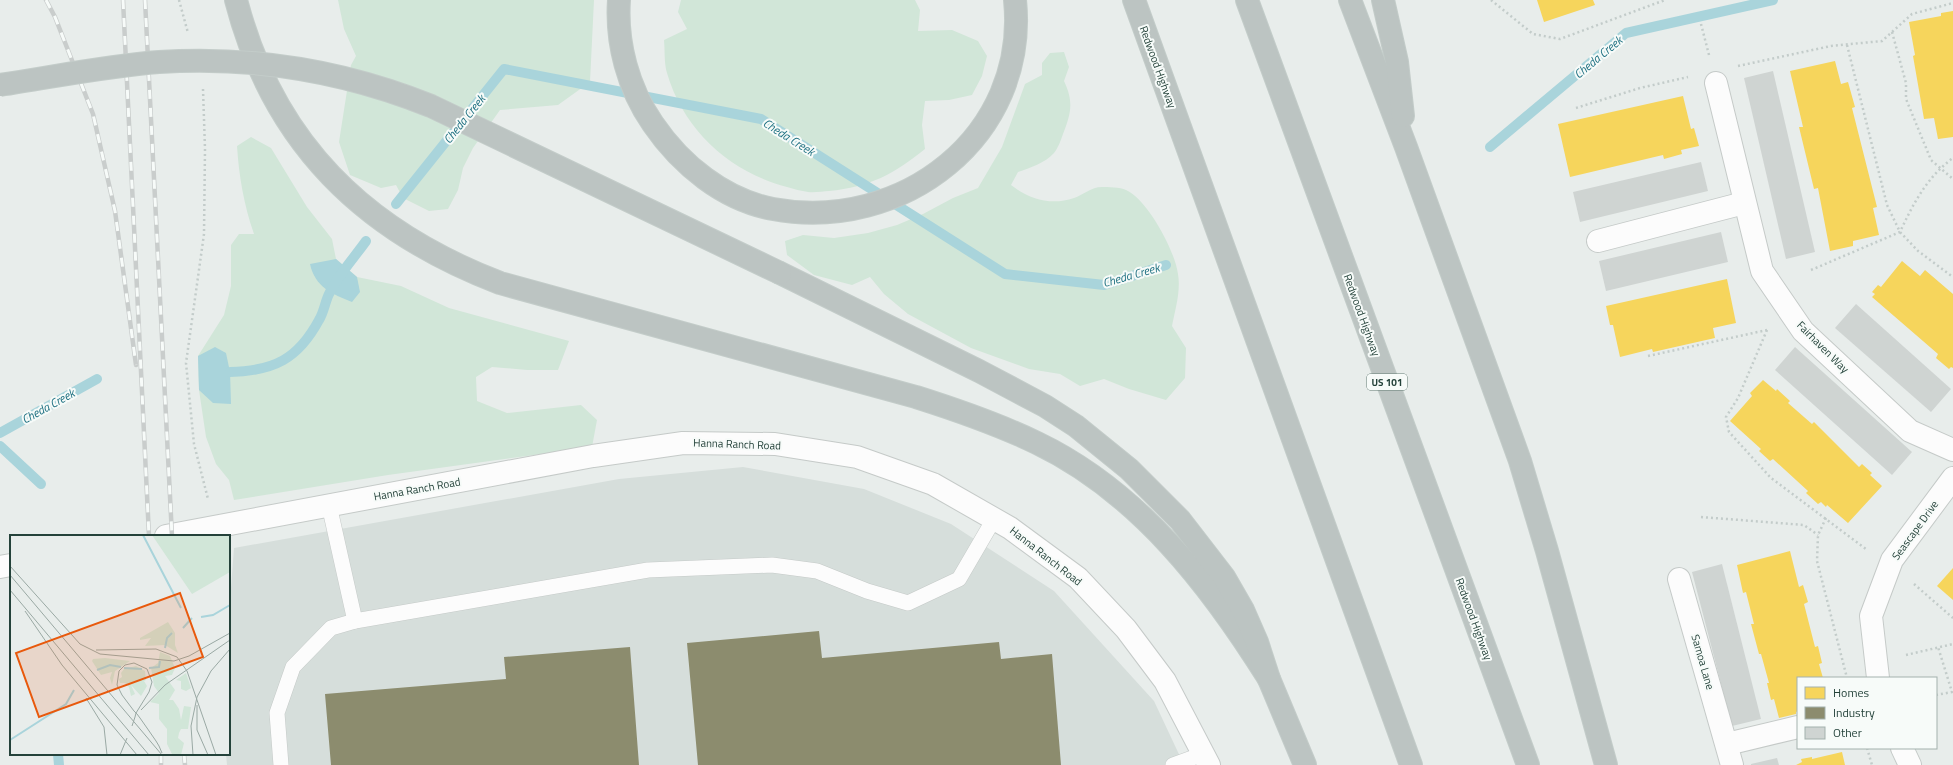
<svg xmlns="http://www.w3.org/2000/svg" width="1953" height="765" viewBox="0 0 1953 765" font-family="'Titillium Web',sans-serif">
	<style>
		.built { fill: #d6dedb }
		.green { fill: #d1e6d8 }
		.water { fill: #a9d4db }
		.homes { fill: #f6d55c }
		.industry { fill: #8c8c6e }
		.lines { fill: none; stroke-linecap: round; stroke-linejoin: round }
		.stream { stroke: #a9d4db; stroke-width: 10 }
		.building { fill: #cfd4d2 }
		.lane-casing { stroke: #c5cac8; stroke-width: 16 }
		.street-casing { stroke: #c5cac8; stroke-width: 24 }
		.highway-casing { stroke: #c3ccc9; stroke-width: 24 }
		.path { stroke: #c3ccca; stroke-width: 2.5; stroke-dasharray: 2 3; stroke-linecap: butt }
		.lane { stroke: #fcfcfc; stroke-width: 15 }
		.street { stroke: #fcfcfc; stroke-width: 22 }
		.highway { stroke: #bcc4c2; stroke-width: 22 }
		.rail-casing { stroke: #c9cdcc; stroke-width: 4.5 }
		.rail { stroke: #f7fbf9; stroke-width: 3; stroke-dasharray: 9; stroke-linecap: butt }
		.highway-bridge-casing { stroke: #c3ccc9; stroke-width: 24; stroke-linecap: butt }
		.highway-bridge { stroke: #bcc4c2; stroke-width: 22 }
		.labels { text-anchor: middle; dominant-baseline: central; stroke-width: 4; stroke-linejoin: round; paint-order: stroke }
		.shield { fill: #f7fbf9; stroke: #637a73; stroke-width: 1 }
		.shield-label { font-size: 10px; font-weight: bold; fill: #24423a }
		.street-label { font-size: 11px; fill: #24423a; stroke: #f7fbf9 }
		.water-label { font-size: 12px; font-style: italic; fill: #1c6f80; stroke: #f7fbf9 }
		.inset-river { fill: none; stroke: #a9d4db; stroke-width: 2 }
		.inset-road { fill: none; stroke: #9aa9a4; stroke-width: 1 }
		.view { fill: #e8590c; fill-opacity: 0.15; stroke: #e8590c; stroke-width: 2 }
		.inset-edge { fill: none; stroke: #24423a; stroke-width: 2 }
	</style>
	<rect width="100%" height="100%" fill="#e8edeb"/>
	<polygon class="built" points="743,467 864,489 951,524 1054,591 1154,701 1184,765 227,765 226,754 229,754 229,614 234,548 619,479"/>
	<g class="green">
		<polygon points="338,0 594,0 590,82 558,105 500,110 473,148 463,168 458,190 448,209 429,211 403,198 396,185 381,188 350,175 339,142 351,65 356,56 344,29"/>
		<path d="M681 0H915L920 10 918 31 952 30 978 41 987 56 982 76 972 95 949 100 925 101 922 125 925 149C894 174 870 187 829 191 823 191 815 193 808 192 801 191 794 189 787 187 730 172 684 131 667 73 664 63 665 51 664 40L687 29 678 12Z"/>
		<path d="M1064 52 1069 67 1064 81C1074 102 1071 113 1063 134 1061 140 1058 148 1054 153 1045 163 1030 168 1018 172L1011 185C1029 199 1051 206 1074 198 1083 195 1091 187 1102 187 1108 187 1120 187 1126 190 1148 200 1175 251 1178 274 1181 291 1175 310 1172 326L1186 348 1185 378 1166 400 1129 389 1104 379 1080 386 1060 374 1029 369 971 348 908 314 884 294 870 277 852 285 814 275 787 255 785 241 803 235 834 238 868 233 897 225 923 214 953 198 978 188 1002 147 1025 84 1042 75V63L1050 53Z"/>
		<path d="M251 137 271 148 307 207 332 239 336 259 357 277 401 286 449 308 569 341 558 370H527L492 367 476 377 477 401 507 413 581 405 597 420 592 447 388 475 234 500 229 480 216 464 206 437 199 390 198 356 224 315 231 286V245L239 234H254C244 205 239 177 237 146Z"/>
	</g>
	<g class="water">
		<path d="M336 259 357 277 360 292 352 302C332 294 315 287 310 264Z"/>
		<polygon points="215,347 226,353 230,372 231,404 213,403 199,390 198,356"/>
	</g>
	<g class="homes">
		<polygon points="1537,0 1593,0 1595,5 1544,22"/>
		<polygon points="1953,11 1953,137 1938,139 1934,118 1924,119 1913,56 1915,55 1909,22 1941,16 1941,13"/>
		<polygon points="1835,61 1841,84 1848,82 1855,107 1852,108 1877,207 1873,208 1879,235 1853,241 1853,246 1830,251 1818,188 1814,189 1799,127 1803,127 1790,71"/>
		<polygon points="1683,96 1691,129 1694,128 1699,146 1681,150 1682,154 1664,159 1663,155 1570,177 1558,124"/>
		<polygon points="1902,261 1920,276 1925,270 1953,294 1953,368 1951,367 1949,369 1936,358 1938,354 1872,297 1875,294 1872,292 1878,285 1881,287"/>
		<polygon points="1727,279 1736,323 1713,328 1715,338 1653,352 1652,349 1620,357 1613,325 1610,325 1606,306"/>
		<polygon points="1763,380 1776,391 1777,389 1790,401 1788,403 1812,424 1814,422 1859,467 1862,464 1872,473 1870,475 1882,486 1848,523 1827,505 1826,507 1821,502 1818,504 1806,493 1808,491 1773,459 1770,461 1759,451 1761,449 1730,421 1752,396 1750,393"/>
		<polygon points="1790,551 1799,587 1803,585 1808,602 1804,604 1815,647 1818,646 1822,663 1819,664 1823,678 1798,678 1798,711 1796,712 1796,714 1779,718 1774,699 1771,700 1767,683 1769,683 1761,654 1759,654 1751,624 1754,624 1746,592 1743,593 1737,565"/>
		<polygon points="1953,568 1953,600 1937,586"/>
		<polygon points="1842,752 1845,765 1796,765 1802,762 1801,759 1812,757 1812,759"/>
	</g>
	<g class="industry">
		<polygon points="819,631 822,658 999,642 1001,659 1052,654 1061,765 698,765 687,643"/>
		<polygon points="630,647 639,765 331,765 325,694 506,679 504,657"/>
	</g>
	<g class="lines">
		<g class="stream">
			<polyline points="1490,147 1626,33 1773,0"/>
			<polyline points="396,204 504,69 761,119 1005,274 1104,285 1166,265"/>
			<path d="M230 372C274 371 298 359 319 320 324 312 325 302 329 294 338 275 354 258 366 241"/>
			<polyline points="0,433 97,379"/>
			<polyline points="0,446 41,484"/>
			<polyline points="58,754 59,765"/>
		</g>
	</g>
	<g class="building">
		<polygon points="1773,71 1815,252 1786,259 1744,78"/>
		<polygon points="1701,162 1708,191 1580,222 1573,192"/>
		<polygon points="1721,232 1728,262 1606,291 1599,261"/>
		<polygon points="1856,304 1951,389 1931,412 1835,328"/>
		<polygon points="1795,347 1912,452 1892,475 1775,370"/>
		<polygon points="1722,564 1761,719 1732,726 1692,572"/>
		<polygon points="1777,758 1779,765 1751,765 1751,764"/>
	</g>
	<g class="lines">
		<defs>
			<g id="lane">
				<polyline points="329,505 355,621"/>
				<polyline points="281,765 277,713 293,667 331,628 355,621 648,570 772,565 817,571 867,591 908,603 959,579 994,519"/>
				<polyline points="1173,765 1203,754"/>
			</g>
			<g id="street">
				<polyline points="1716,83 1762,271 1803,331 1910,431 1953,450"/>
				<polyline points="1598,241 1744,203"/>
				<polyline points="166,536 593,456 683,443 775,444 857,457 933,484 1010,528 1078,578 1126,629 1165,681 1209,765"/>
				<polyline points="0,567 11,565"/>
				<polyline points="1679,579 1732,765"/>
				<polyline points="1878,678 1871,616 1892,560 1953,478"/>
				<polyline points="1727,744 1798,727"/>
				<polyline points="1902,748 1910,765"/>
			</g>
			<g id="highway">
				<path d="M236 0C273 143 364 231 500 283L916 397C957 410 998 424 1037 443 1139 492 1211 586 1269 679"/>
				<path d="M619 0C616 43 628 88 653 124 681 165 724 200 773 209 902 233 1029 136 1015 0"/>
				<polyline points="1134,0 1411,765"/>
				<polyline points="1247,0 1528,765"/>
				<polyline points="1350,0 1406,147 1520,461 1547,551 1606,765"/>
				<polyline points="1383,0 1397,62 1403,116"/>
				<polyline points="780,273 979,371 1045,406 1076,426 1129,469 1180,520 1224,577 1243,610 1257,642 1269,679 1305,765"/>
			</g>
		</defs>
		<use href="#lane" class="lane-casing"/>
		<use href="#street" class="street-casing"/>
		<use href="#highway" class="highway-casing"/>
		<g class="path">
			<polyline points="179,0 188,33"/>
			<polyline points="1491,0 1533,34 1560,39 1665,0"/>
			<polyline points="1701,24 1709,55"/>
			<polyline points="1892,32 1906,83 1906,99 1931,160 1953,179"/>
			<polyline points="1847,45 1887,205 1900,232 1918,251 1953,277"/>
			<polyline points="1738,66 1831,46 1882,41 1912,14 1953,3"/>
			<polyline points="203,89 205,149 204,234 186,363 194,444 208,499"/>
			<polyline points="1576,108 1640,88 1688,77"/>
			<path d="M1811 270 1900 232C1913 204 1927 177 1953 158"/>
			<polyline points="1767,330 1738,398 1726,417 1729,432 1771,478 1866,549"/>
			<polyline points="1648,356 1767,330"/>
			<polyline points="1701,517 1804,525 1818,535"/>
			<polyline points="1826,518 1818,535 1817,561 1847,678"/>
			<polyline points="1914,584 1953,618"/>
			<polyline points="1906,655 1953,644"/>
			<polyline points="1936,695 1952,692 1938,647"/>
			<polyline points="1867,748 1872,765"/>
		</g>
		<use href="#lane" class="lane"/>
		<use href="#street" class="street"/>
		<use href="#highway" class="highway"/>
		<defs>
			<g id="rail">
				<polyline points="46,0 55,17 93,114 115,211 136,365"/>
				<polyline points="123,0 149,536"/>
				<polyline points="145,0 172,536"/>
				<polyline points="161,754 161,765"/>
				<polyline points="184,754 185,765"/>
			</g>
		</defs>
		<use href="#rail" class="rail-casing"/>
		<use href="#rail" class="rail"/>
		<defs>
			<path id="highway-bridge" d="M0 85C53 77 106 66 159 62 252 56 344 71 431 106L780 273"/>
		</defs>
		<use href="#highway-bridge" class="highway-bridge-casing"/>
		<use href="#highway-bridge" class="highway-bridge"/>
	</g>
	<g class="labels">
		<rect class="shield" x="1367" y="374" width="40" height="16" rx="3"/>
		<g class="shield-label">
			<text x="1387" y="382">US 101</text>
		</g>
		<g class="street-label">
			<text transform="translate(1158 67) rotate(70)">Redwood Highway</text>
			<text transform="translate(1362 315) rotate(70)">Redwood Highway</text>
			<text transform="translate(1823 347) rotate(45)">Fairhaven Way</text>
			<text transform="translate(737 444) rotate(2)">Hanna Ranch Road</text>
			<text transform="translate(417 489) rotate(-10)">Hanna Ranch Road</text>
			<text transform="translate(1915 530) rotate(-54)">Seascape Drive</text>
			<text transform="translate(1046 556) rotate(38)">Hanna Ranch Road</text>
			<text transform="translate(1474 619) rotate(70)">Redwood Highway</text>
			<text transform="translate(1703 662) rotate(74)">Samoa Lane</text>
		</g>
		<g class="water-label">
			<text transform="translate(1598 57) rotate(-40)">Cheda Creek</text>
			<text transform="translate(464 119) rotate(-51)">Cheda Creek</text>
			<text transform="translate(789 137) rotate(32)">Cheda Creek</text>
			<text transform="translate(1131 275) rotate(-16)">Cheda Creek</text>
			<text transform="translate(48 406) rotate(-29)">Cheda Creek</text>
		</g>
	</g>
	<g transform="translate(10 535)">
		<rect width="220" height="220" fill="#e8edeb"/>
		<path d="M142 0H220V37L182 59ZM158 87 165 98V110L168 118 155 110 135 111 141 103 130 105V103ZM150 117 160 121 165 133 162 140 155 141 165 155 159 165H163L169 174 171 185 174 171 181 172 178 194H171L169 198 168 203 174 208 171 220 162 219 157 209V194L149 184V169L140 167 149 158 144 151 141 133 148 128ZM95 123 120 126 105 136 102 150 100 143 102 137 91 140 82 126 83 124ZM126 131 135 136 136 145 134 146 137 151 131 161 121 150 125 159 121 161 119 152 115 148H110L109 144 112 142 111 138 114 134ZM176 138 181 153 176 156 171 154V146L166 145Z" fill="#d1e6d8"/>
		<path class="inset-river" d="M133 0 171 73M191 82 203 80 220 70M173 93 182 83M155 113 157 103 162 98M114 133 132 134M139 133 149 132 150 126M87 135 100 130 111 132M0 205 56 169 64 155"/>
		<path class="inset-road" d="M0 31 70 109 90 119 164 126 179 121 220 98M0 40 152 220M0 55 139 220M15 76 52 130 127 220M86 115 146 114 167 122 177 136 206 220M76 163 94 192 97 220M187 170V195L198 220M131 175 155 150 220 105M122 191 125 182 126 178 139 157 142 147 137 134 124 128 115 130 109 136 107 150 112 160 124 176 127 179 130 183 137 193 146 206 149 211 152 218M110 220 117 203M183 220 181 191 187 162 201 136 220 114"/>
		<path class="view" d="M170 58 193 122 29 182 6 118Z"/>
		<rect width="220" height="220" class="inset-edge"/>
	</g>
	<rect x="1797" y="677" width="140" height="72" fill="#f7fbf9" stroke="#a3b1ad"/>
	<rect x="1805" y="687" width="20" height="12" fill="#f6d55c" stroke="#a3b1ad"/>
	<text x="1833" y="697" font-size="12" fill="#24423a">Homes</text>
	<rect x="1805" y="707" width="20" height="12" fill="#8c8c6e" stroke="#a3b1ad"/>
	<text x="1833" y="717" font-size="12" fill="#24423a">Industry</text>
	<rect x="1805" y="727" width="20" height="12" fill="#cfd4d2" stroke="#a3b1ad"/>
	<text x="1833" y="737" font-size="12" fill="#24423a">Other</text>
</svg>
